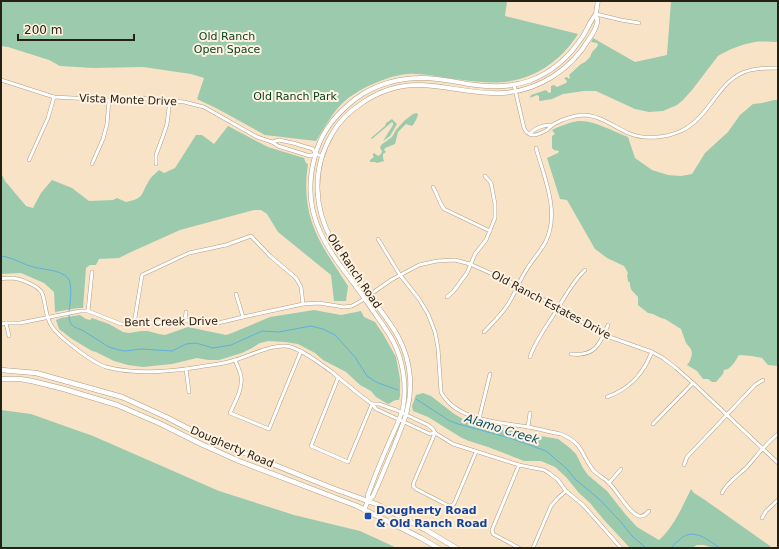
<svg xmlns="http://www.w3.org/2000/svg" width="779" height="549" viewBox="0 0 779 549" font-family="'DejaVu Sans',sans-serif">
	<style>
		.green { fill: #9ccaad }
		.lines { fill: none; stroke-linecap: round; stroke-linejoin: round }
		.stream { stroke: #5fb0da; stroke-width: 1 }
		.minor-casing { stroke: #b19d82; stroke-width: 4 }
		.tertiary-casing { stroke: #b19d82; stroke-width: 5 }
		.secondary-casing { stroke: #b19d82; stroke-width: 5.5 }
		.minor { stroke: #fff; stroke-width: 3 }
		.tertiary { stroke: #fff; stroke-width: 4 }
		.secondary { stroke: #fff; stroke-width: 4.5 }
		.transit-dot { fill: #1a4fb4; stroke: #fff2e1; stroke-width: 1.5 }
		.labels { text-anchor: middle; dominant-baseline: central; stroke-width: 4; stroke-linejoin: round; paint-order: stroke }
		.park-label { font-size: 11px; fill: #064427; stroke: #fff2e1 }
		.street-label { font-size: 11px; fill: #272015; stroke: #fff2e1 }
		.transit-label { font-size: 11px; font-weight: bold; fill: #164399; stroke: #fff2e1; text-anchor: start }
		.water-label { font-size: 12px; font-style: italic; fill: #0b4f6b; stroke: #fff2e1 }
	</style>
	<rect width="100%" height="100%" fill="#f9e3c7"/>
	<g class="green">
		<path d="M1 1H507L505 16 578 34C562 60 535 79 504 82 485 84 466 80 447 78 434 76 421 73 407 74 388 76 362 87 346 100 333 111 325 127 316 141L265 135 216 108 197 99 204 78 191 74 143 67 93 68 60 66 49 60 8 47 1 46Z"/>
		<path d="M671 1H741L778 2V42C771 42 762 41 755 42 743 44 729 49 718 56L692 90 683 100 677 105 663 111 649 112 635 109 596 91H584L563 94 552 99 540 101 539 100V96L537 95 530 98 531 95 546 90 549 93 551 92V86L554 85 557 87 566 83 567 81 564 78 567 77 569 79 570 77 569 75 581 64 585 62 590 57 592 52 596 48 598 45 597 43 591 42 593 38 635 62 667 55Z"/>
		<path d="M774 100H778V366L768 365 762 358 752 356 739 355C735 361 731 370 724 370L723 374 716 382H712L708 379H703L697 371 687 365 690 361 692 354 691 349 686 343 681 329 665 319 661 318 653 314 648 313 638 305V297C633 291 630 291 630 283L628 281 627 275 628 274 627 271 624 266 607 258 595 249 567 200 560 199 547 158 558 153 559 151 554 150 552 148V136L555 134 552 130C560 126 570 122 579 121 593 120 615 132 628 137L635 158 652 170 668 175 681 176 692 174 705 153 728 132 740 115 753 104 762 103Z"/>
		<polygon points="417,113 418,115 416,120 413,125 412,126 406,124 398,132 395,144 385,148 384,150 386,152 383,154 383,158 384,161 377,163 375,162 370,162 370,160 374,157 373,156 373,154 374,153 378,156 381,154 382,151 380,148 381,145 392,137 396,130 404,121 413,114"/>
		<polygon points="392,119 397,124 390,136 383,141 393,125 393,123 392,122 372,139 371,138 385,126 386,123"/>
		<path d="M228 126 268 147 304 158 306 163 308 164C300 218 320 243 348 286L346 301H334L331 275 278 232 267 214 261 210H254L180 230 131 252 119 258 99 259 96 265H90L86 268 83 308H78L55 312 54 292 44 283 21 273 1 274V173L5 181 26 206 33 208 41 193 52 180 72 188 89 201 113 200 117 198 126 202C146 198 140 194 150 179 152 176 156 173 159 170L164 173 175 168 196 135H202L214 144Z"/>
		<path d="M314 310 341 315 361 311 364 317 375 322 383 334 396 357 400 379V396L399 400C392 400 394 402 388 404L376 397 371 391 360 385 346 372 323 360 315 353 298 344 285 342 268 341 260 343 252 348 242 353 219 360H208L197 358 172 364 143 367 128 365 114 361 96 352 92 351 72 339 59 329 56 320 61 318 80 315 86 319 90 320 92 318 109 324 123 332 129 333 141 331H148L159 334 165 335 188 327 226 335 232 333 270 317Z"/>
		<path d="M423 393 431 396 453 413 466 421 489 427 558 439 570 448 576 454 583 468 588 475 607 491 626 515 637 527 659 540C674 527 682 507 691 489L694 493 705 500 770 546 771 548H713L704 545H697L692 548H630L604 520 590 503 579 493 566 477 555 467 541 461H524L488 447 469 441 462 438 428 417 413 411 412 406 416 395Z"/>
		<polygon points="1,410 31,414 93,436 219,491 294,515 360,531 397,548 1,548"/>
	</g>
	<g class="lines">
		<g class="stream">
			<path d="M1 256C12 257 20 263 30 266 41 270 60 269 68 278 73 284 70 304 69 312"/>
			<path d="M69 315C69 325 73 327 82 330L109 347 119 350 125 351 141 349 172 351 186 344 196 343 213 348 231 345 262 331 279 332 311 326 323 329 335 335 355 357 367 376 376 382 398 390"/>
			<polyline points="416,399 450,421 458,424 510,438 546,451 567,469 575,479 599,499 620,521 633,537 646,548"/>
			<path d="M671 548C673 546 675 543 678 541 693 526 706 539 720 548"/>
		</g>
		<defs>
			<g id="minor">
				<polyline points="596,14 621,20 639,23"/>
				<polyline points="1,80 54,97 109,100 139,98 184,102 204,107 257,137 272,142 278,146 310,156 315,154 322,156"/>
				<path d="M514 85 524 128C529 139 538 135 547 130 549 128 551 126 554 124 563 119 572 116 583 115 599 115 613 126 628 133 644 140 665 138 681 131 709 118 716 85 742 73 753 68 766 68 778 68"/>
				<path d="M530 134C534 128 544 125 551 125"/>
				<polyline points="272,142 279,140 293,143 313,149 315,154"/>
				<polyline points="29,160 48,118 54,97"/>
				<polyline points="92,164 103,139 107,124 109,100"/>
				<polyline points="156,164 156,155 163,136 167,124 170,100"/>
				<path d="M433 187C438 195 438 201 444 209L490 231"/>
				<path d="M378 239 400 275 419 299 428 314 435 332 438 348 441 392C456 421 499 422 528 427 539 429 550 432 561 434 584 444 580 453 593 470 598 476 605 478 610 484 617 491 629 513 639 516 644 517 646 514 649 511"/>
				<path d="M1 279C5 278 9 278 13 278 21 279 39 286 42 293 46 303 45 315 51 325 58 337 93 363 106 367 136 375 169 372 199 367 211 365 224 364 235 360 250 356 275 342 291 347 306 352 319 363 332 372 345 383 358 394 372 404L376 409 430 434 435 433"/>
				<polyline points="236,294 243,317"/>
				<polyline points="447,297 453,292 467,273 475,254 486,240 495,218 495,204 491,183 485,176"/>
				<polyline points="88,311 92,272"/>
				<polyline points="185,320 186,312"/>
				<polyline points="6,323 9,336"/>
				<polyline points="1,324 6,323 20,323 80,311 88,311 121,324 134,324 185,320 202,323 214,324 243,317 303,304 319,303 344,307 352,306 361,301 391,280 419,265 437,261 455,260 470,264 519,286 536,295 604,335 652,352 663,358 676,368 693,383 778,463"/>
				<polyline points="134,324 142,275 189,253 226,245 251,236 270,256 296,278 301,287 303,304"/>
				<path d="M484 332C493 323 504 312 510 301 516 291 520 279 527 269 533 259 541 251 546 241 560 211 544 177 536 148"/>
				<path d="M571 354C595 357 600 344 608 325"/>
				<path d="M530 357C535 341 547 326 556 311 565 297 573 281 585 270"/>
				<path d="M235 360C237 365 240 371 241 376 243 389 235 402 230 413L269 429 301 351"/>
				<polyline points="186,369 189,392"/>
				<polyline points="338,378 311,446 348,462 372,404"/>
				<path d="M607 397C621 392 635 382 643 369 647 364 649 358 652 352"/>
				<polyline points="372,404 379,404 396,410 428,425 433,429 435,433 453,444 519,465 544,470 549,473 558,480 566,491 583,505 621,548"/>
				<polyline points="479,419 490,374"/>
				<polyline points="653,424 693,383"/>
				<polyline points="528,427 530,413"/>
				<polyline points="435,433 414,482 413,486 416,489 449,506 451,506 454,504 476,452"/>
				<polyline points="519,465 492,530 493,534 519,548"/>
				<polyline points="684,465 687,457 755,385 763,380"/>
				<polyline points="609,483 621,469"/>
				<path d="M722 493C727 482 738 476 746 468 756 457 766 443 778 434"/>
				<polyline points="762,518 766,511 778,500"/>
				<polyline points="533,548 551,506 557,499 566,491"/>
			</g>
			<g id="tertiary">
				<path d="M368 501 373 496C380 481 386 465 393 449 403 424 412 405 410 378 408 346 393 327 375 303 367 292 360 280 352 269 346 260 338 252 333 242 313 208 312 168 332 134 339 121 350 111 362 103 378 92 398 85 418 85 446 85 473 95 502 93 538 91 571 70 589 39 592 35 596 28 597 23 598 20 597 18 596 16 596 11 597 6 598 1"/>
				<path d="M364 510 368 501V495C374 478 381 461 388 445 393 433 400 420 403 408 407 386 403 360 393 341 386 328 377 317 369 305 359 290 348 276 337 261 313 227 304 196 315 156 320 136 333 118 348 105 367 88 392 79 418 78 434 77 452 81 468 84 489 87 508 88 529 81 551 73 570 56 583 36 588 28 590 21 596 14"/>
			</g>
			<g id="secondary">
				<polyline points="1,370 36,373 122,397 166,417 205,437 332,488 376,504 426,530 456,548"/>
				<polyline points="1,379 20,379 32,381 64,389 117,405 161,424 201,444 239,461 357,506 421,538 438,548"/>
			</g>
		</defs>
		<use href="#minor" class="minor-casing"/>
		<use href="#tertiary" class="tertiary-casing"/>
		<use href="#secondary" class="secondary-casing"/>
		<use href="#minor" class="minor"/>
		<use href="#tertiary" class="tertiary"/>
		<use href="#secondary" class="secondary"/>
	</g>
	<rect class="transit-dot" x="364" y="512" width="8" height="8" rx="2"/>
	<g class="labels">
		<g class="park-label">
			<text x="227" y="36">Old Ranch<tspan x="227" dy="13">Open Space</tspan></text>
			<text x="295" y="96">Old Ranch Park</text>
		</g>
		<g class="street-label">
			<text transform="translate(128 100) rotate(2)">Vista Monte Drive</text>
			<text transform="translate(354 271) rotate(56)">Old Ranch Road</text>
			<text transform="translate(551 305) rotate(28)">Old Ranch Estates Drive</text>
			<text transform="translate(171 322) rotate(-1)">Bent Creek Drive</text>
			<text transform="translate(232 447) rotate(23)">Dougherty Road</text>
		</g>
		<g class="transit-label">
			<text x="376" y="510">Dougherty Road<tspan x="376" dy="13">&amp; Old Ranch Road</tspan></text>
		</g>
		<g class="water-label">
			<text transform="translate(502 429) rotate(17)">Alamo Creek</text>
		</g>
	</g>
	<rect width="779" height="549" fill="none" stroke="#272015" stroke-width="4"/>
	<path d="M18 34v6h116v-6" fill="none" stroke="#272015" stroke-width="2"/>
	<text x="24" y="34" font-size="12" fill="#272015" stroke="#fff2e1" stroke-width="3" paint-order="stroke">200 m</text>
</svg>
